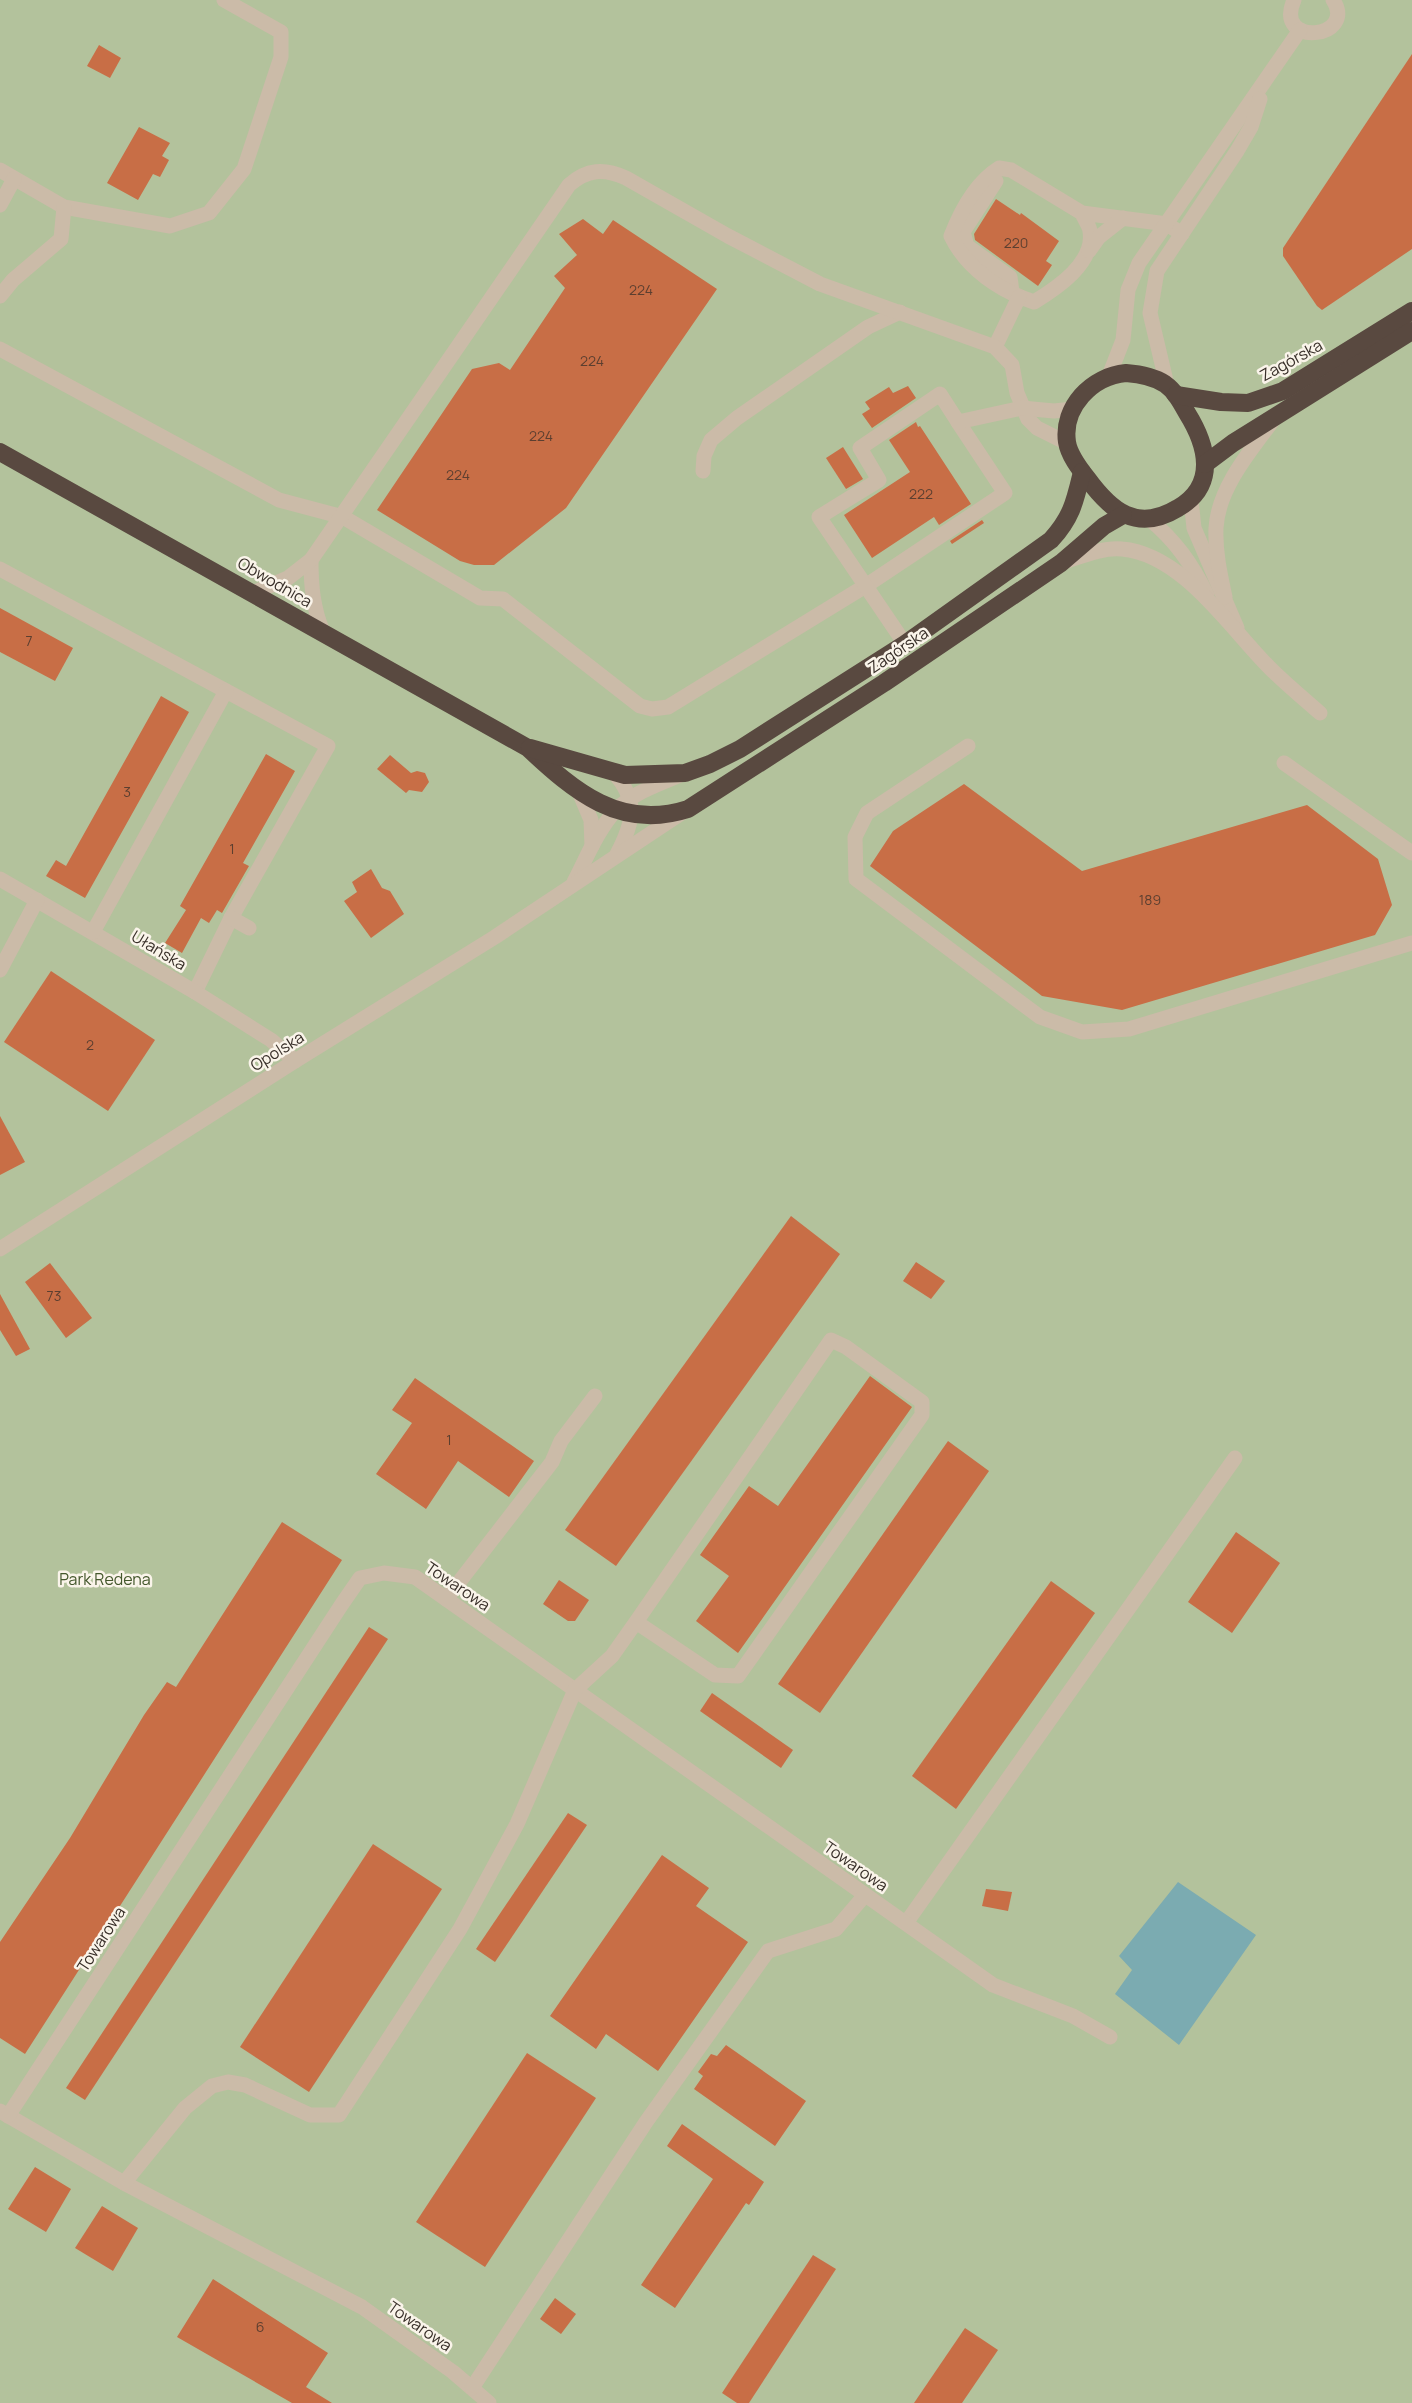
<svg xmlns="http://www.w3.org/2000/svg" width="1412" height="2403" viewBox="0 0 1412 2403" font-family="Manrope,sans-serif">
	<style>
		.green { fill: #b3c29c }
		.water { fill: #7babb1 }
		.building { fill: #c86e46 }
		.lines { fill: none; stroke-linecap: round; stroke-linejoin: round }
		.minor { stroke: #cbbba8; stroke-width: 15 }
		.highway { stroke: #594940; stroke-width: 18 }
		.labels { text-anchor: middle; dominant-baseline: central; stroke-width: 5; stroke-linejoin: round; paint-order: stroke }
		.number-label { font-size: 14px; fill: #5c3f30 }
		.street-label { font-size: 16px; fill: #382f29; stroke: #faf4ea }
		.park-label { font-size: 16px; fill: #44572c; stroke: #faf4ea }
	</style>
	<rect width="100%" height="100%" fill="#f3eadd"/>
	<rect class="green" x="0" y="0" width="1412" height="2403"/>
	<polygon class="water" points="1178,1882 1256,1935 1179,2045 1115,1994 1132,1970 1119,1956"/>
	<g class="building">
		<polygon points="99,45 121,58 110,78 87,66"/>
		<polygon points="1412,54 1412,249 1322,310 1317,306 1283,256 1283,248"/>
		<polygon points="139,127 170,143 162,156 169,160 160,177 153,174 138,200 107,183"/>
		<polygon points="996,199 1020,215 1021,213 1059,241 1046,261 1052,265 1038,286 975,240 974,234"/>
		<polygon points="583,219 603,234 613,220 717,289 566,508 494,565 474,565 460,561 377,510 472,369 499,363 510,370 565,288 554,276 577,255 559,234"/>
		<polygon points="908,386 916,398 872,428 862,414 870,409 865,402 889,387 893,393"/>
		<polygon points="916,422 918,427 920,426 971,504 939,525 934,517 872,558 844,515 910,472 889,440"/>
		<polygon points="843,447 863,479 846,489 826,458"/>
		<polygon points="982,520 984,523 952,544 950,541"/>
		<polygon points="0,608 73,648 55,681 0,652"/>
		<polygon points="161,696 189,712 85,898 46,876 56,860 66,866"/>
		<polygon points="266,754 295,771 243,863 249,866 222,913 217,910 209,923 201,918 182,953 165,943 186,910 180,906"/>
		<polygon points="390,755 411,773 417,771 425,773 429,782 422,792 409,790 406,793 377,769"/>
		<polygon points="964,784 1082,871 1307,805 1378,859 1392,905 1375,935 1122,1010 1042,996 870,866 893,831"/>
		<polygon points="371,869 382,888 390,891 404,914 371,938 344,901 357,892 352,882"/>
		<polygon points="51,971 155,1040 108,1111 4,1042"/>
		<polygon points="0,1116 25,1162 0,1175"/>
		<polygon points="791,1216 840,1254 616,1566 565,1530"/>
		<polygon points="916,1262 945,1281 931,1299 903,1281"/>
		<polygon points="50,1263 92,1318 66,1338 25,1282"/>
		<polygon points="0,1294 30,1349 16,1356 0,1330"/>
		<polygon points="870,1376 912,1407 738,1653 696,1621 729,1576 700,1555 749,1486 778,1506"/>
		<polygon points="415,1378 534,1461 509,1497 458,1461 426,1509 376,1474 412,1423 392,1410"/>
		<polygon points="948,1441 989,1471 820,1713 778,1684"/>
		<polygon points="282,1522 342,1560 25,2054 0,2038 0,1942 70,1838 144,1715 167,1682 176,1687"/>
		<polygon points="1236,1532 1280,1563 1232,1633 1188,1602"/>
		<polygon points="559,1580 589,1600 575,1621 568,1621 543,1604"/>
		<polygon points="1051,1581 1095,1613 956,1809 912,1776"/>
		<polygon points="369,1627 388,1639 85,2100 66,2088"/>
		<polygon points="712,1693 793,1750 781,1768 700,1711"/>
		<polygon points="568,1813 587,1825 495,1962 476,1949"/>
		<polygon points="373,1844 442,1889 309,2092 240,2047"/>
		<polygon points="662,1855 709,1888 696,1906 748,1942 658,2071 606,2034 596,2049 550,2016"/>
		<polygon points="986,1889 1012,1892 1008,1911 982,1906"/>
		<polygon points="726,2045 806,2101 775,2146 694,2089 703,2076 698,2072 711,2054 717,2056"/>
		<polygon points="527,2053 596,2098 485,2267 416,2222"/>
		<polygon points="682,2124 764,2182 749,2205 746,2203 675,2308 641,2285 713,2179 667,2146"/>
		<polygon points="35,2167 71,2189 46,2232 8,2209"/>
		<polygon points="102,2206 138,2228 113,2271 75,2248"/>
		<polygon points="813,2255 836,2269 749,2403 737,2403 722,2393"/>
		<polygon points="213,2279 328,2353 306,2387 332,2403 292,2403 177,2337"/>
		<polygon points="555,2298 576,2314 561,2334 540,2319"/>
		<polygon points="965,2328 998,2350 962,2403 914,2403"/>
	</g>
	<g class="lines">
		<g class="minor">
			<path d="M1294 0C1273 48 1358 39 1333 0"/>
			<polyline points="0,170 64,207 170,226 209,213 244,169 281,57 281,32 224,0"/>
			<polyline points="996,181 963,232 967,246 1010,277 1012,292"/>
			<polyline points="0,205 14,179"/>
			<path d="M1082 213C1084 219 1089 225 1090 231 1095 263 1057 288 1034 302 1000 291 967 269 951 236 961 210 975 183 999 168L1011 170 1082 213 1167 224 1182 234"/>
			<polyline points="1089,251 1099,237 1123,218"/>
			<polyline points="0,296 13,280 61,239 64,207"/>
			<polyline points="995,347 1019,297"/>
			<polyline points="0,349 279,500 343,517 480,598 503,599 640,706 652,709 668,707 867,585 1005,493 958,422"/>
			<polyline points="1109,376 1123,340 1128,290 1139,263 1300,30"/>
			<polyline points="1167,385 1150,313 1157,271 1237,151 1251,127 1260,99"/>
			<polyline points="703,471 704,456 711,440 737,418 868,327 900,312"/>
			<polyline points="1191,500 1194,528 1237,628"/>
			<path d="M1148 518C1175 540 1192 564 1207 595"/>
			<path d="M311 560C311 586 313 608 323 632"/>
			<path d="M1064 562C1082 556 1104 547 1122 549 1181 554 1228 625 1266 664 1283 682 1302 697 1320 713"/>
			<polyline points="0,569 328,746 231,918 195,992"/>
			<path d="M255 592 288 578 311 560 569 185C587 169 604 168 626 178L728 236 820 284 995 347 1012 365 1017 393 1028 419 1037 428 1067 443"/>
			<path d="M1225 597C1220 574 1215 551 1216 528 1218 488 1251 450 1274 419"/>
			<polyline points="905,644 819,517 879,480 860,448 940,394 958,422 1022,408 1054,411 1073,409"/>
			<polyline points="968,746 867,813 855,837 856,879 1040,1017 1082,1032 1129,1029 1412,943"/>
			<polyline points="1284,763 1412,853"/>
			<path d="M613 772C639 800 634 822 617 854"/>
			<polyline points="580,794 591,820 592,846"/>
			<polyline points="0,879 195,992 271,1040 295,1061"/>
			<path d="M574 882C586 859 598 829 616 810 633 792 661 784 682 774"/>
			<polyline points="231,918 249,928"/>
			<polyline points="93,932 226,691"/>
			<polyline points="0,970 37,900"/>
			<polyline points="0,1249 295,1061 495,937 683,812"/>
			<polyline points="446,1599 552,1462 561,1441 595,1396"/>
			<polyline points="906,1923 1235,1458"/>
			<polyline points="0,2111 124,2183 362,2307 453,2372 489,2403"/>
			<polyline points="8,2116 342,1604 360,1578 384,1573 415,1577 993,1985 1073,2016 1110,2037"/>
			<polyline points="124,2183 185,2108 212,2086 228,2082 245,2085 310,2115 339,2115 460,1929 517,1824 575,1690 612,1656 636,1622 831,1340 846,1347 922,1402 922,1415 738,1676 715,1675 636,1622"/>
			<polyline points="472,2388 646,2122 768,1951 836,1929 865,1895"/>
		</g>
		<g class="highway">
			<path d="M1126 373C1139 374 1153 376 1165 384 1175 391 1181 402 1187 413 1207 445 1218 485 1178 508 1137 533 1111 511 1087 478 1079 468 1069 455 1067 442 1062 407 1092 376 1126 373Z"/>
			<polyline points="1176,395 1221,402 1248,403 1283,391 1412,311"/>
			<path d="M0 452 528 748C574 791 620 831 688 809L884 683 1061 563 1104 526 1123 515"/>
			<polyline points="1205,464 1233,443 1412,331"/>
			<path d="M530 748 625 775 685 773 710 764 740 749 905 644 1051 540C1072 517 1075 501 1082 472"/>
		</g>
	</g>
	<g class="labels">
		<g class="number-label">
			<text x="1016" y="242">220</text>
			<text x="641" y="289">224</text>
			<text x="592" y="360">224</text>
			<text x="541" y="435">224</text>
			<text x="458" y="474">224</text>
			<text x="921" y="493">222</text>
			<text x="29" y="640">7</text>
			<text x="127" y="791">3</text>
			<text x="232" y="848">1</text>
			<text x="1150" y="899">189</text>
			<text x="90" y="1044">2</text>
			<text x="54" y="1295">73</text>
			<text x="449" y="1439">1</text>
			<text x="260" y="2326">6</text>
		</g>
		<g class="street-label">
			<text transform="translate(1291 360) rotate(-29)">Zagórska</text>
			<text transform="translate(275 582) rotate(30)">Obwodnica</text>
			<text transform="translate(898 650) rotate(-34)">Zagórska</text>
			<text transform="translate(159 950) rotate(31)">Ułańska</text>
			<text transform="translate(277 1051) rotate(-32)">Opolska</text>
			<text transform="translate(458 1586) rotate(34)">Towarowa</text>
			<text transform="translate(856 1866) rotate(35)">Towarowa</text>
			<text transform="translate(101 1939) rotate(-57)">Towarowa</text>
			<text transform="translate(420 2326) rotate(35)">Towarowa</text>
		</g>
		<g class="park-label">
			<text x="105" y="1579">Park Redena</text>
		</g>
	</g>
</svg>
